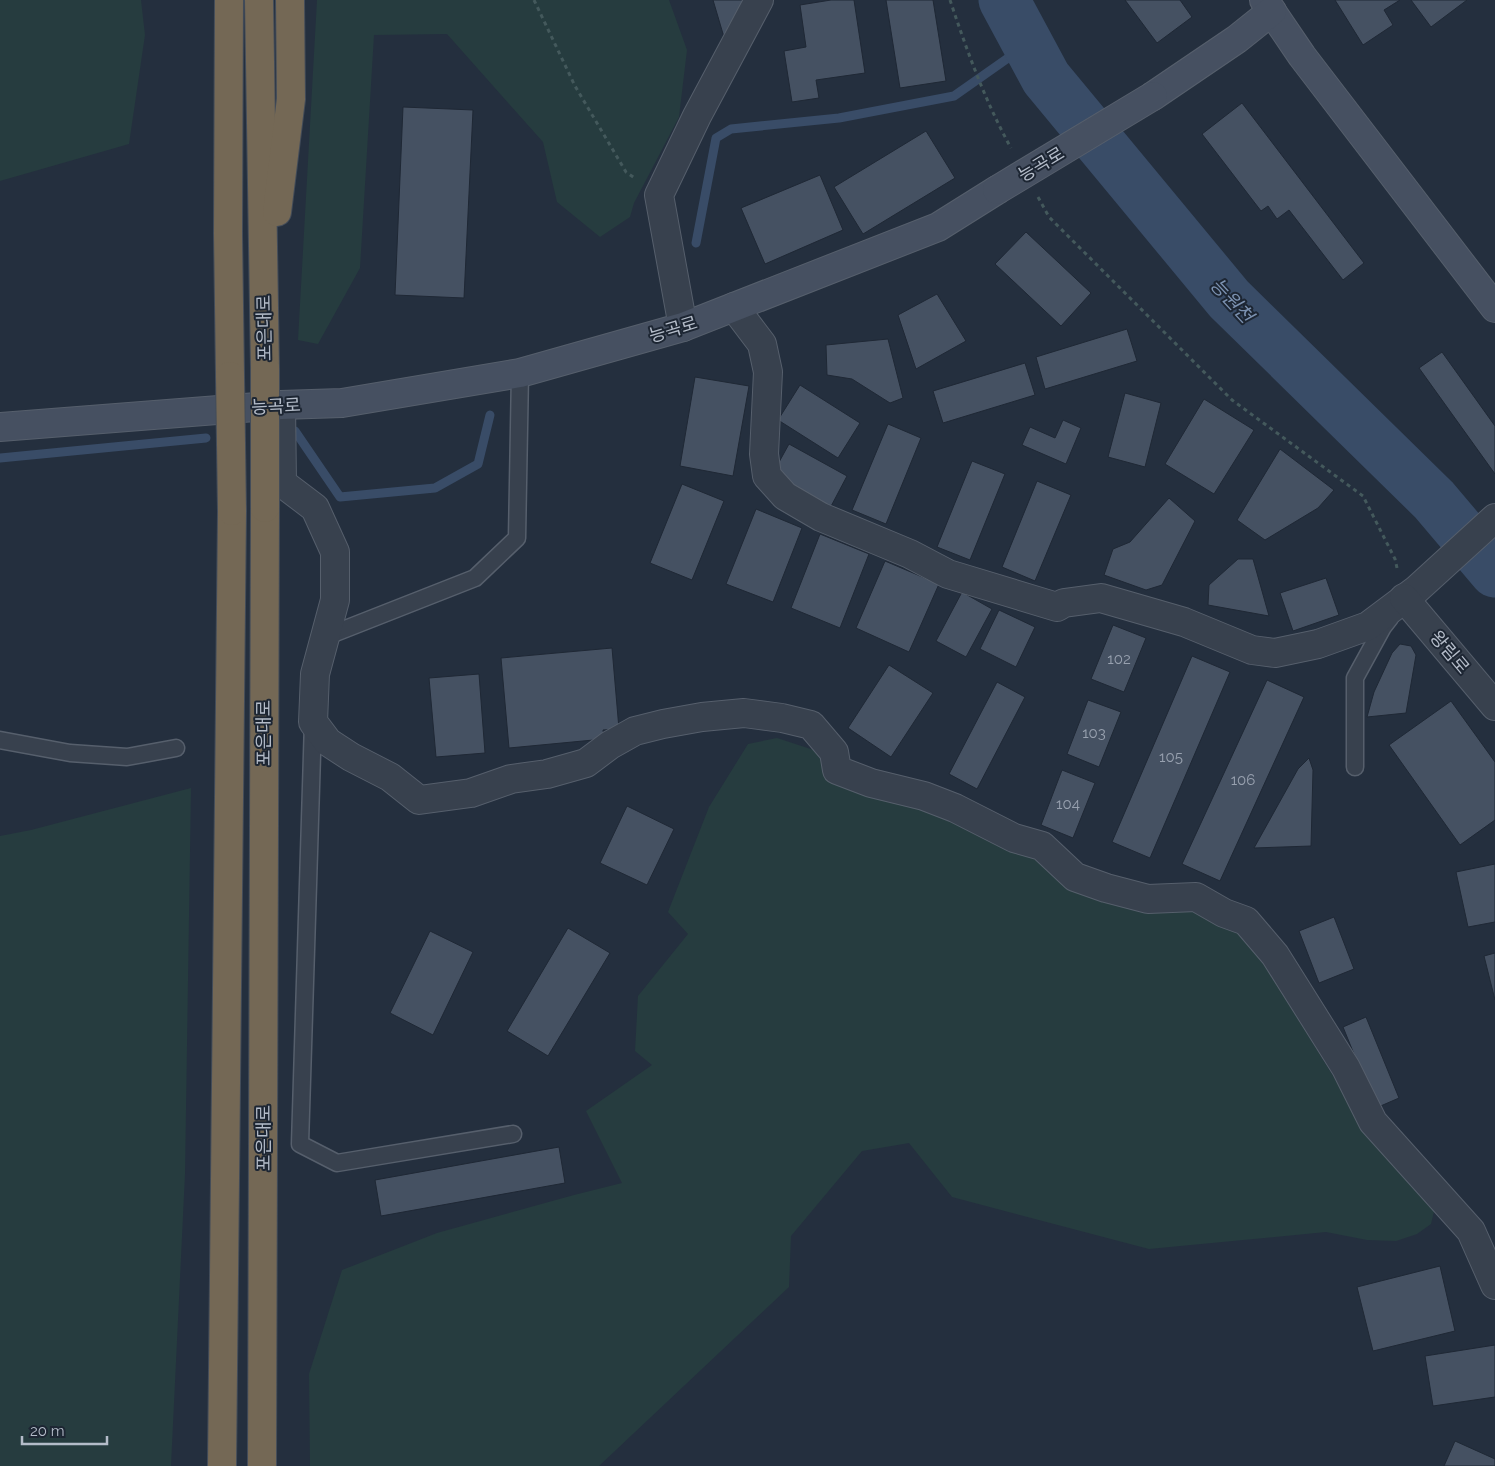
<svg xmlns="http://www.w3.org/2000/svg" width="1495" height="1466" viewBox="0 0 1495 1466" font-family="Raleway,'Noto Sans KR',sans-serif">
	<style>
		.green { fill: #263c3f }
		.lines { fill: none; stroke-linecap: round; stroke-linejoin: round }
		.stream { stroke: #394c67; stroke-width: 9 }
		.river { stroke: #394c67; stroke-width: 51 }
		.building { fill: #455162; stroke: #1f2835 }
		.lane-casing { stroke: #565f6c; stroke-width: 19 }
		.street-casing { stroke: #565f6c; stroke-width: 30 }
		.secondary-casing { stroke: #565f6c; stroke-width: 30 }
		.highway-casing { stroke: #434c59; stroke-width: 30 }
		.path { stroke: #44595c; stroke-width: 3; stroke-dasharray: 4 4; stroke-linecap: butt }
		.lane { stroke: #38414e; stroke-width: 16 }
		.street { stroke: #38414e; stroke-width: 28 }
		.secondary { stroke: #465061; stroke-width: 28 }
		.highway { stroke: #746855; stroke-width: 28 }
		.secondary-bridge-casing { stroke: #565f6c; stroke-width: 30; stroke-linecap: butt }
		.highway-bridge-casing { stroke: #434c59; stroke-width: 30; stroke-linecap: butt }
		.secondary-bridge { stroke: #465061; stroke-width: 28 }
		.highway-bridge { stroke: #746855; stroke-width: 28 }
		.labels { text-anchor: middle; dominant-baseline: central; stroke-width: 4; stroke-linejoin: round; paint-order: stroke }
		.number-label { font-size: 15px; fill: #98a1af }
		.street-label { font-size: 18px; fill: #b4bcc9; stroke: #1d2633 }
		.water-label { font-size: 19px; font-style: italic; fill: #7c92b1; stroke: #1d2633 }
	</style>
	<rect width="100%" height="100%" fill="#242f3e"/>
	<g class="green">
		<polygon points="0,0 141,0 145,35 129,144 0,181"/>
		<polygon points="317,0 669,0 687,50 679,117 634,203 630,217 600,237 557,202 543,142 447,34 374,35 360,268 318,344 298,340"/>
		<polygon points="777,738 823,753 913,800 1000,841 1195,906 1244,931 1365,1128 1436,1203 1431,1224 1417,1234 1396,1241 1367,1240 1326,1232 1149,1249 952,1197 909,1143 862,1151 791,1236 789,1287 599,1466 310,1466 309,1374 342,1270 437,1233 574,1195 622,1183 586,1111 652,1065 635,1051 638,996 688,934 668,912 709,807 748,744"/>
		<polygon points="191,788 185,1174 171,1466 0,1466 0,836 31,830"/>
	</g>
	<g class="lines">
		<g class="stream">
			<polyline points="696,243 716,138 731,129 839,118 954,96 1028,44"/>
			<polyline points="295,431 340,497 435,488 478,464 490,415"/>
			<polyline points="0,458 206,438"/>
		</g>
		<polyline class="river" points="1004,0 1046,78 1229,299 1434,500 1495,572"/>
	</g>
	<g class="building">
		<polygon points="713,0 747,0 726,44"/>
		<polygon points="831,0 854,0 865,73 816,80 819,98 792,102 784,51 806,47 800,5"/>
		<polygon points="886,0 933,0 946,81 900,88"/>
		<polygon points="1125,0 1180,0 1192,17 1157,43"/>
		<polygon points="1335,0 1400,0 1384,10 1393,25 1363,45"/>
		<polygon points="1411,0 1467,0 1431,27"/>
		<polygon points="1242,103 1364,263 1343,280 1289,210 1277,219 1268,206 1261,211 1202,134"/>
		<polygon points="403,107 473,110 464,298 395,295"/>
		<polygon points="926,131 955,178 863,234 834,187"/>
		<polygon points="820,175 843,230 765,264 741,208"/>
		<polygon points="1026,232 1091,293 1061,326 995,264"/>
		<polygon points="937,294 966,341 916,369 898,315"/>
		<polygon points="1127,329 1137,361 1045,389 1036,357"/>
		<polygon points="888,339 903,398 890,403 852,379 827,375 826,345"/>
		<polygon points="1442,352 1495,426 1495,474 1419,368"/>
		<polygon points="1025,363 1035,395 943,423 933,391"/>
		<polygon points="695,377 749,386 733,476 680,466"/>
		<polygon points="800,385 860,423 838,458 778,420"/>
		<polygon points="1125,393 1161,403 1145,467 1108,457"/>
		<polygon points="1204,399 1254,430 1214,494 1165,464"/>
		<polygon points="1063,420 1081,428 1066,464 1022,445 1030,427 1055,438"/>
		<polygon points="888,424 921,438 886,524 852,510"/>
		<polygon points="789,444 847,476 828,512 773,473"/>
		<polygon points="1280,449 1334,490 1318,508 1265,540 1237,520"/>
		<polygon points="972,461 1005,474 970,560 937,547"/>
		<polygon points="1037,481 1071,495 1035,581 1002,567"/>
		<polygon points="682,484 724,501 692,580 650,563"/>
		<polygon points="1169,498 1195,521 1162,585 1146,590 1104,575 1113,549 1130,542"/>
		<polygon points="756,509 802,528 773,602 726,584"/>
		<polygon points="820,534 869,554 840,628 791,608"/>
		<polygon points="1238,559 1253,559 1269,616 1208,605 1209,585"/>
		<polygon points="885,561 939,584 909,652 856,628"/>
		<polygon points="1326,578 1339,615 1293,631 1280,593"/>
		<polygon points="962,592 992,609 966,657 936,641"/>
		<polygon points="999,610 1035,627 1016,667 980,649"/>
		<polygon points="1113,625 1146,638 1124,692 1091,679"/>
		<polygon points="1400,644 1411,646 1416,655 1406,713 1367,717 1374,692 1392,653"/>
		<polygon points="612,648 619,729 603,730 604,739 509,748 501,658"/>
		<polygon points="1192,656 1230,672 1150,858 1112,842"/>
		<polygon points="889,665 933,693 891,757 848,728"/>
		<polygon points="479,674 485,753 436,757 429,678"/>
		<polygon points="1267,680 1304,697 1220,881 1182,864"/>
		<polygon points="997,682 1025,697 977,789 949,774"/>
		<polygon points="1088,700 1121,712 1099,767 1067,754"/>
		<polygon points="1451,701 1495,762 1495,820 1460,845 1389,745"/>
		<polygon points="1309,758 1313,770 1311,846 1254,848 1298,769"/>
		<polygon points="1062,770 1095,783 1073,838 1041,825"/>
		<polygon points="627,806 674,829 647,885 600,863"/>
		<polygon points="1495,864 1495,922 1468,927 1456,872"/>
		<polygon points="1334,917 1354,969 1319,983 1299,931"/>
		<polygon points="568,928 610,953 548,1056 507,1031"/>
		<polygon points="430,931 473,952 433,1035 390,1013"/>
		<polygon points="1495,953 1495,1000 1484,956"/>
		<polygon points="1366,1017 1399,1098 1376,1108 1343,1027"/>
		<polygon points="559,1147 565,1183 381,1216 375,1180"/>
		<polygon points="1440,1266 1455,1331 1373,1351 1357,1287"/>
		<polygon points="1495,1345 1495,1397 1433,1406 1425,1356"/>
		<polygon points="1455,1441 1495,1459 1495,1466 1444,1466"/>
	</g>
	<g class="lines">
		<defs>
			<g id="lane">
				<polyline points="325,637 475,578 517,538 520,373"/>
				<polyline points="313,722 300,1144 337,1163 513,1134"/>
				<polyline points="0,740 70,753 127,757 176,748"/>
				<polyline points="1355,767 1355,678 1383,627 1390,618"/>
			</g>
			<g id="street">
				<polyline points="734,307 762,344 768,372 764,454 767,476 785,496 821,517 910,554 948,574 1057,607 1064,603 1101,598 1184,622 1252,650 1275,653 1318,644 1368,626 1416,590 1495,518"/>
				<polyline points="683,327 659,195 697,116 759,0"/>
				<polyline points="281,405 282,483 315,508 335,552 335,600 315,674 313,722 328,742 351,757 390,777 419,800 471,793 511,779 547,774 586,763 610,745 635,731 663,724 702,717 744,713 782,718 811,725 834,752 837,770 871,783 924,796 955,808 1014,838 1042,846 1075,877 1106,888 1148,899 1196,897 1224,913 1246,921 1275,955 1346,1068 1373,1122 1471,1231 1495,1285"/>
				<polyline points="1404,598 1495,706"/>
			</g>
			<g id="secondary">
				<polyline points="1264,0 1302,56 1495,308"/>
				<polyline points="1153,96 1237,39 1272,11"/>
				<polyline points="0,427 281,405 342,403 520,373 683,327 938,227 997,190"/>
			</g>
			<g id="highway">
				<polyline points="229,0 228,234 230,376"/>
				<polyline points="259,0 265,369"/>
				<polyline points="277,212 291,99 290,0"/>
				<polyline points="222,1466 232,511"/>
				<polyline points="262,1466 265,508"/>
			</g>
		</defs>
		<use href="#lane" class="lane-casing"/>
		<use href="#street" class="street-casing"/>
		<use href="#secondary" class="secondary-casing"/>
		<use href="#highway" class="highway-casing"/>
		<g class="path">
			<polyline points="534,0 575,86 626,172 636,179"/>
			<path d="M950 0C967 51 985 101 1011 148"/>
			<polyline points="1038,197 1049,217 1232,400 1363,496 1395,559 1397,568"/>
		</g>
		<use href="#lane" class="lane"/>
		<use href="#street" class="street"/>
		<use href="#secondary" class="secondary"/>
		<use href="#highway" class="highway"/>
		<defs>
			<polyline id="secondary-bridge" points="997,190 1153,96"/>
			<g id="highway-bridge">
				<polyline points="265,369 265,508"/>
				<polyline points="230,376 232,511"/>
			</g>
		</defs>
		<use href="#secondary-bridge" class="secondary-bridge-casing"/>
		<use href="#highway-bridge" class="highway-bridge-casing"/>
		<use href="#secondary-bridge" class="secondary-bridge"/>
		<use href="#highway-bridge" class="highway-bridge"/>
	</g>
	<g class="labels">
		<g class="number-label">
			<text x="1119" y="659">102</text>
			<text x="1094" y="733">103</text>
			<text x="1171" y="757">105</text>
			<text x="1243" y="780">106</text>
			<text x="1068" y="804">104</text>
		</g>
		<g class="street-label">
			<text transform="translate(1041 164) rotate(-31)">능곡로</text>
			<text transform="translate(264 328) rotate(-91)">포은대로</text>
			<text transform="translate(673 329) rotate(-17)">능곡로</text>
			<text transform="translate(276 406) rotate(-3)">능곡로</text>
			<text transform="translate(1450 652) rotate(50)">왕림로</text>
			<text transform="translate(263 733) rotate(-90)">포은대로</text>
			<text transform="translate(263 1138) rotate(-90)">포은대로</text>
		</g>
		<g class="water-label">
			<text transform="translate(1232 300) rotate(47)">능원천</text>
		</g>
	</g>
	<path d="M22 1436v8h85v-8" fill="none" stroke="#b4bcc9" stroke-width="2.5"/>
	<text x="30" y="1436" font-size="15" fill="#b4bcc9" stroke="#1d2633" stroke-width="4" paint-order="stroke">20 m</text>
</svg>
